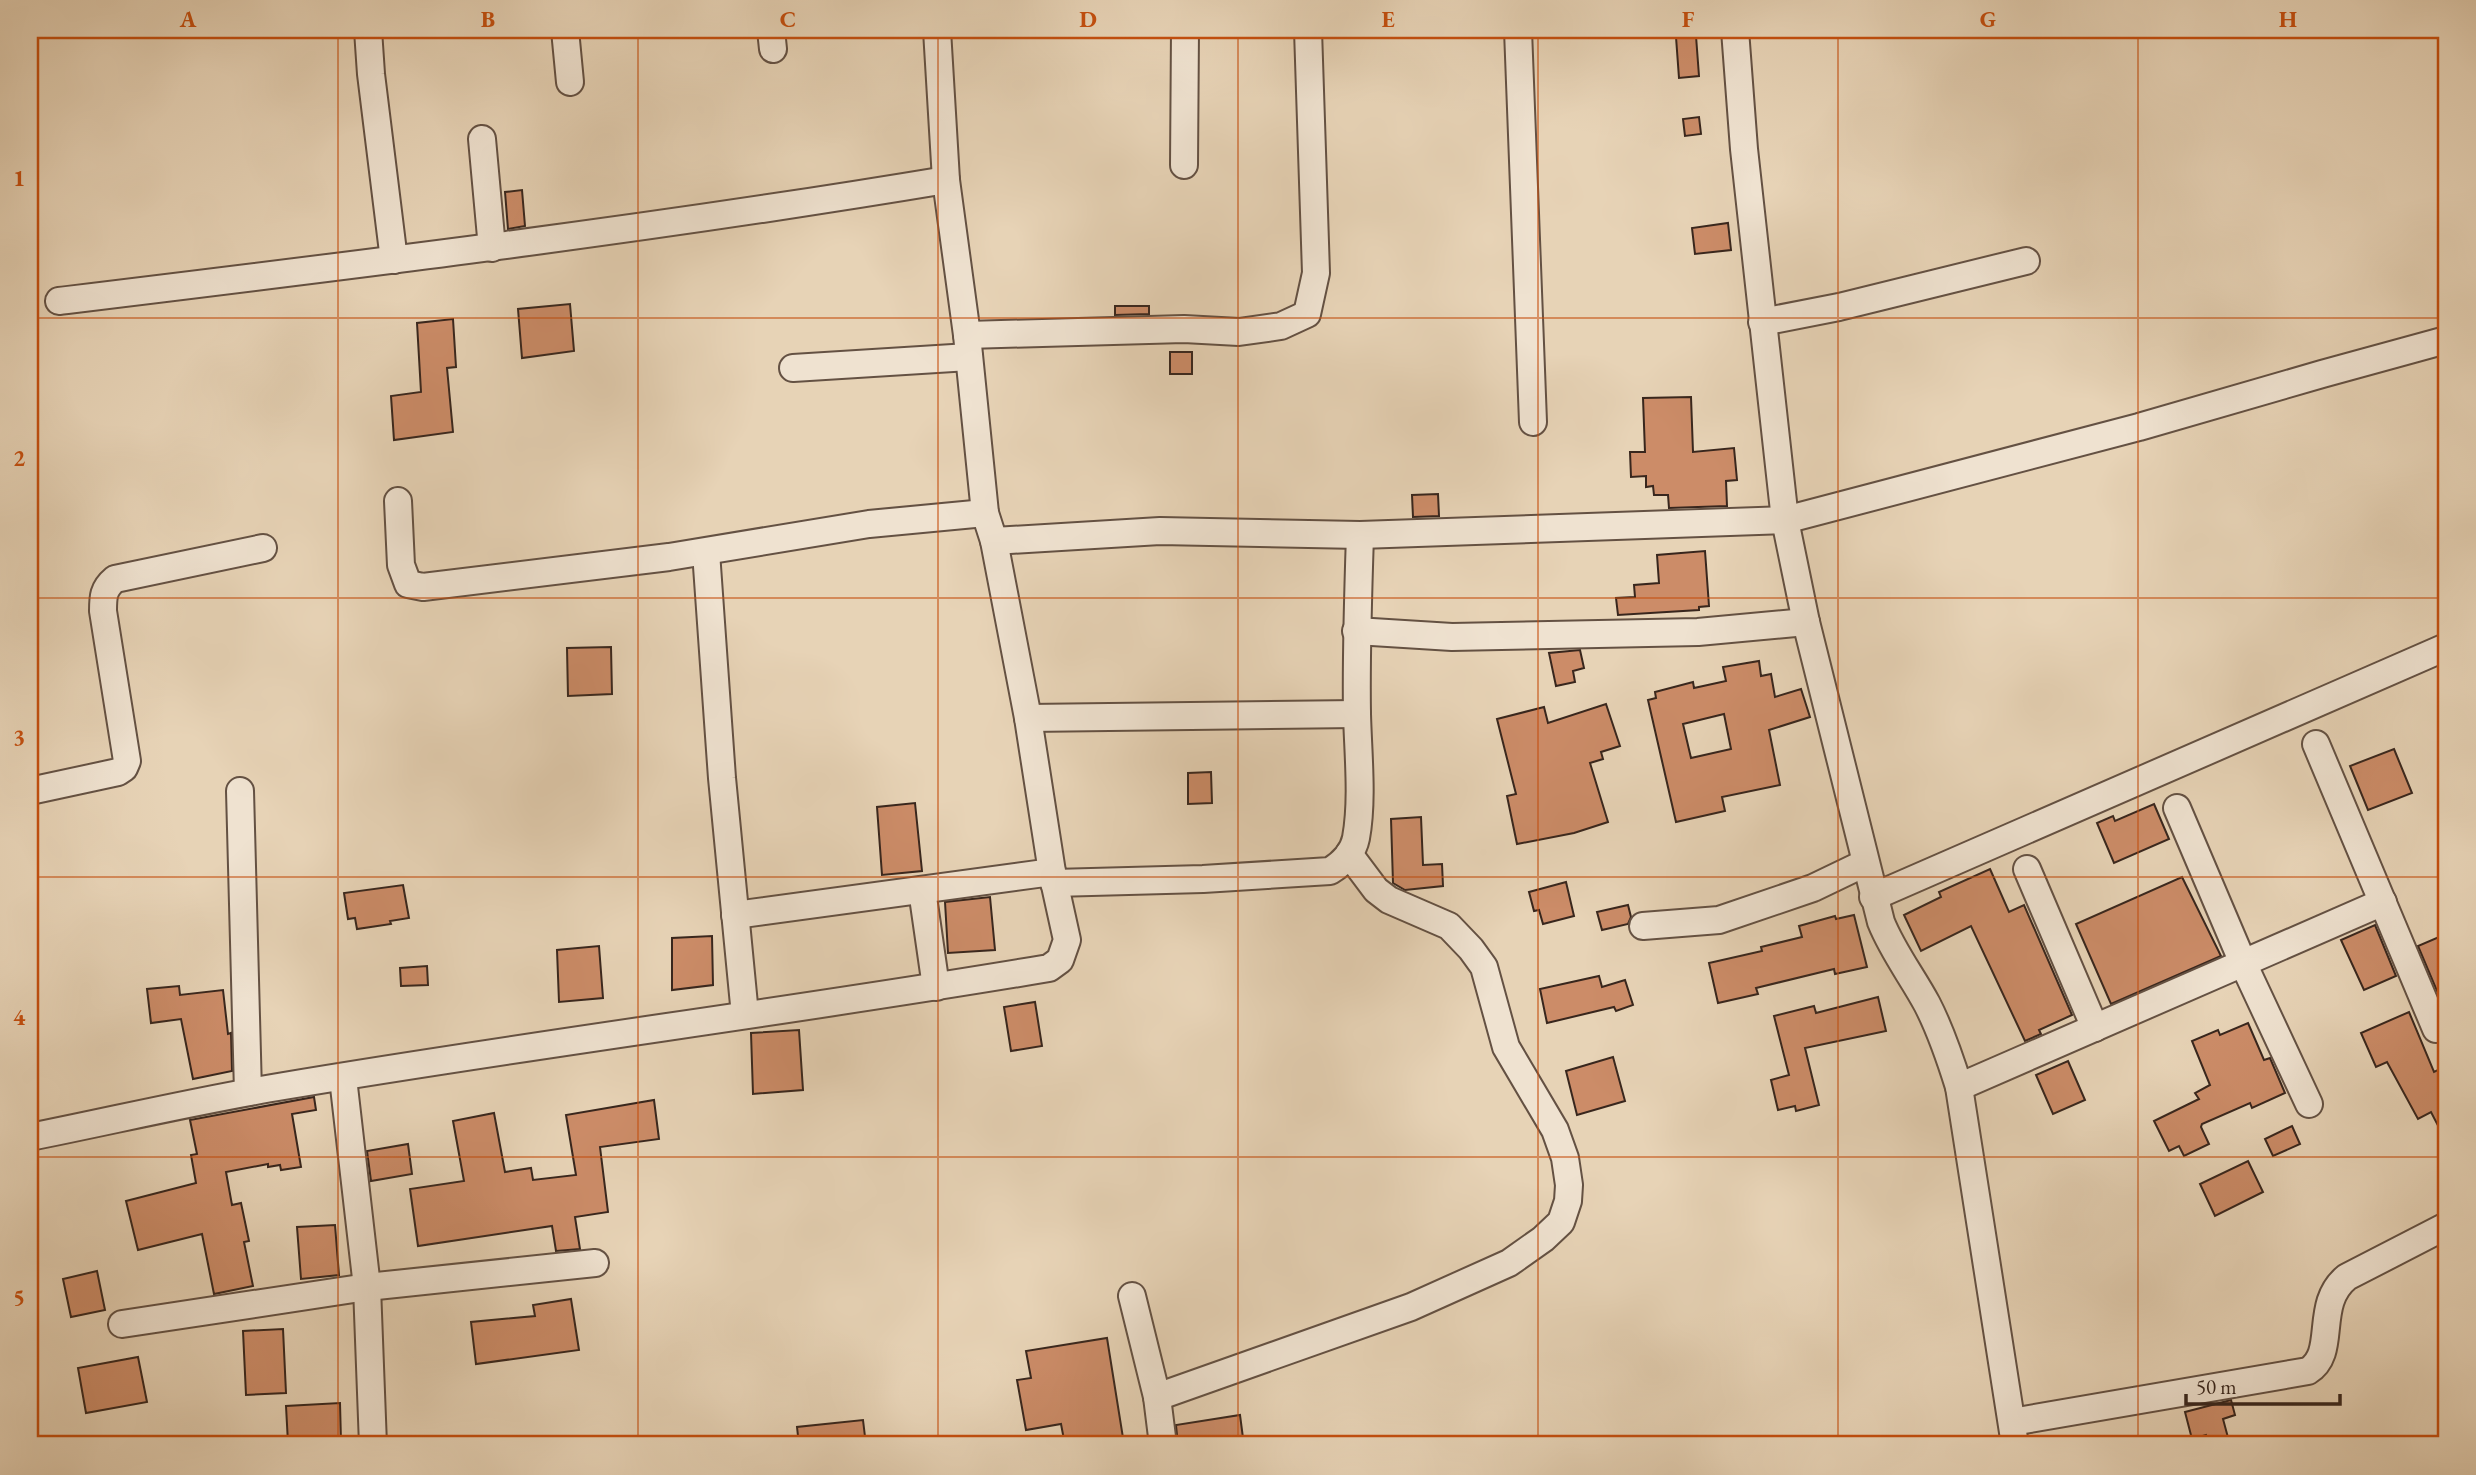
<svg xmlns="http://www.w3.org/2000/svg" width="2476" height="1475" viewBox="0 0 2476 1475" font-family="'EB Garamond',serif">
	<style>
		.building { fill: #cc8c68; stroke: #38261d; stroke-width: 2; fill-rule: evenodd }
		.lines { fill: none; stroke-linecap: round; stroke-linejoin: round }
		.minor-casing { stroke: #645143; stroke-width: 30 }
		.minor { stroke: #efe2d0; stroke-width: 26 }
		.grid { fill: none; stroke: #c54f0f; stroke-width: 2; stroke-opacity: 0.55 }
		.neatline { fill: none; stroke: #c54f0f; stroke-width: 2.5 }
		.grid-label { font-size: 23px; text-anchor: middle; font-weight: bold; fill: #c54f0f }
	</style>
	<rect width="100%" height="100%" fill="#e7d3b6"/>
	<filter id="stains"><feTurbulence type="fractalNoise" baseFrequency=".00286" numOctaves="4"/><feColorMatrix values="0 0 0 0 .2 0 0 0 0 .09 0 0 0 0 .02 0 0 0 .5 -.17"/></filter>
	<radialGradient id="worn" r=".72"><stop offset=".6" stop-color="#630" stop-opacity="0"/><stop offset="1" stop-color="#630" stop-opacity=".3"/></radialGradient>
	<g class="building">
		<polygon points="1696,36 1699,76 1679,78 1676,37"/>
		<polygon points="1699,117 1701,134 1685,136 1683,119"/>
		<polygon points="522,190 525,226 508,229 505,192"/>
		<polygon points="1728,223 1731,250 1695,254 1692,228"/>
		<polygon points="570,304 574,351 522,358 518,309"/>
		<polygon points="1115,306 1149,306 1149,314 1115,315"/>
		<polygon points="453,319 456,367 447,368 453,432 394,440 391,396 421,392 417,323"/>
		<rect x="1170" y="352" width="22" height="22"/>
		<polygon points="1691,397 1693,452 1734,448 1737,480 1726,481 1727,506 1669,508 1668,495 1654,495 1653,486 1646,487 1646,476 1631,477 1630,452 1645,452 1643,398"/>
		<polygon points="1438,494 1439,516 1413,517 1412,495"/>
		<polygon points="1705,551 1709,606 1699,607 1699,610 1618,615 1616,598 1635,597 1634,585 1659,583 1657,555"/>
		<polygon points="611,647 612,694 568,696 567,648"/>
		<polygon points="1580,650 1584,668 1573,671 1575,682 1556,686 1549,653"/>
		<path d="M1759 661 1761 676 1771 674 1775 697 1801 689 1810 717 1769 730 1780 785 1722 797 1725 811 1676 822 1648 700 1656 698 1655 692 1693 682 1694 688 1726 681 1723 667ZM1724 714 1731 749 1691 758 1683 724Z"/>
		<polygon points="1606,704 1620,746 1601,752 1603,759 1590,763 1608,822 1574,833 1517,844 1507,796 1516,794 1497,719 1544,707 1548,723"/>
		<polygon points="2394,749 2412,793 2368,810 2350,766"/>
		<polygon points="1211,772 1212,803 1188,804 1188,773"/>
		<polygon points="915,803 922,871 882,875 877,807"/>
		<polygon points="2154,804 2169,839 2114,863 2097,823 2113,816 2115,821"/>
		<polygon points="1421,817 1423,865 1442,864 1443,886 1405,890 1393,883 1391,819"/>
		<polygon points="1990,869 2009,912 2024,905 2072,1015 2039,1030 2041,1034 2025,1041 1971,926 1921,951 1904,915 1941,897 1939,892"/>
		<polygon points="2182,877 2221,956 2111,1004 2076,924"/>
		<polygon points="1566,882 1574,916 1543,924 1539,910 1534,911 1529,892"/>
		<polygon points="403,885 409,918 390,921 391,924 357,929 355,918 348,919 344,893"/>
		<polygon points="990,897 995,950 948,953 945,902"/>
		<polygon points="1628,905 1631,917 1628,924 1602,930 1597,912"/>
		<polygon points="1854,915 1867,967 1835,974 1834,969 1756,988 1758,994 1718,1003 1709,963 1762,951 1761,947 1802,937 1799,926 1835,916 1836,919"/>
		<polygon points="2375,925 2396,976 2364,990 2341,940"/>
		<polygon points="2446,934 2446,987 2437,991 2418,946"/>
		<polygon points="712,936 713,985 672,990 672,938"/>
		<polygon points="599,946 603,998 559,1002 557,950"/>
		<polygon points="427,966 428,985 401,986 400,968"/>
		<polygon points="1599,976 1602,987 1625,980 1633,1005 1616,1011 1614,1007 1547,1023 1540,989"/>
		<polygon points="179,986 180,995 223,990 228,1034 231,1033 232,1071 193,1079 181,1019 151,1023 147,989"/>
		<polygon points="1878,997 1886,1031 1805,1048 1819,1105 1796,1111 1795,1106 1778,1110 1771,1080 1789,1075 1774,1016 1814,1006 1816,1013"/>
		<polygon points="1035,1002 1042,1046 1011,1051 1004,1007"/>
		<polygon points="2409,1012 2434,1072 2440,1069 2446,1081 2446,1141 2431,1112 2418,1119 2387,1062 2376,1067 2361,1033"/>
		<polygon points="2248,1023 2264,1060 2270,1058 2285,1093 2252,1108 2250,1103 2202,1124 2201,1127 2209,1144 2184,1156 2179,1146 2169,1151 2154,1121 2199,1099 2195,1093 2210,1085 2192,1041 2218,1030 2220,1035"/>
		<polygon points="799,1030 803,1090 753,1094 751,1033"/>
		<polygon points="1613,1057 1625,1101 1577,1115 1566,1071"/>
		<polygon points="2068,1061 2085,1100 2053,1114 2036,1075"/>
		<polygon points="314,1097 316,1110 292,1114 301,1167 281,1170 280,1165 268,1167 268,1164 226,1172 232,1205 241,1203 249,1241 244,1242 253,1286 214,1294 202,1234 138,1250 126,1201 196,1183 191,1155 197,1154 190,1120"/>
		<polygon points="654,1100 659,1139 600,1147 608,1212 575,1217 580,1249 556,1251 552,1226 418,1246 410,1189 464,1181 453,1121 494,1113 505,1172 531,1168 533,1180 576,1175 566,1115"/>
		<polygon points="2292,1126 2300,1144 2273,1156 2265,1139"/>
		<polygon points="408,1144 412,1174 371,1181 367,1151"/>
		<polygon points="2248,1161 2263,1192 2215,1216 2200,1184"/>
		<polygon points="335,1225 339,1275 301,1279 297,1227"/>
		<polygon points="97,1271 105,1310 71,1317 63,1279"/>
		<polygon points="571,1299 579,1350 476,1364 471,1322 535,1316 533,1305"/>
		<polygon points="283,1329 286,1393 246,1395 243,1331"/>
		<polygon points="1107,1338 1124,1444 1065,1445 1061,1424 1026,1430 1017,1380 1031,1378 1026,1351"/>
		<polygon points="138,1357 147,1402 86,1413 78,1368"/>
		<polygon points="2231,1400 2235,1415 2223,1419 2230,1445 2209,1445 2206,1435 2192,1439 2185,1412"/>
		<polygon points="340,1403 341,1441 288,1443 286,1406"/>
		<polygon points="1240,1415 1243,1438 1197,1445 1178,1445 1176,1425"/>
		<polygon points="863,1420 866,1445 799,1445 797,1427"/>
	</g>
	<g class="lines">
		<defs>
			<g id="minor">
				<polyline points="368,30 371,74 394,260"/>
				<polyline points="565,30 570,82"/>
				<polyline points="771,30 773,49"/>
				<polyline points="1518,30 1533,422"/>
				<path d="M1735 30 1744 149 1785 520 1806 622 1881 922C1893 952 1912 976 1927 1004 1941 1031 1950 1058 1959 1087L2015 1445"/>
				<polyline points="482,139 492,248"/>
				<polyline points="1184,165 1185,30"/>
				<path d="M59 301C355 265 652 229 946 180"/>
				<polyline points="1762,322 1839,307 2026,261"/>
				<polyline points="967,335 1184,329 1239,332 1281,326 1307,314 1316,273 1308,30"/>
				<polyline points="793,368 969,357"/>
				<polyline points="398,501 401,565 408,584 423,587 669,557 869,524 985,513"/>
				<polyline points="994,541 1160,531 1360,535 1785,520 2139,427 2322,374 2446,340"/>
				<polyline points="706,552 722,778 745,1015"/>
				<polyline points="1356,631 1452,637 1698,632 1806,622"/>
				<polyline points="1028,718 1357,714"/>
				<polyline points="2316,744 2436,1029"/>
				<path d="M30 791 118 772 124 768 127 761 103 611C103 597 103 589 115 579L263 548"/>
				<polyline points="240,791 248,1092"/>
				<polyline points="2177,808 2243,963 2309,1104"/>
				<polyline points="2027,869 2095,1028"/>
				<path d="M1054 883 1203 879 1330 871C1343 863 1353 853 1356 838 1363 800 1358 753 1357 714 1356 654 1358 595 1360 535"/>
				<polyline points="922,890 936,987"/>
				<polyline points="1873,897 2446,647"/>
				<polyline points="735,915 1052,872"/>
				<polyline points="1643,926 1719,920 1813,888 1865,863"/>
				<polyline points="343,1078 367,1287 373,1445"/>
				<polyline points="1959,1087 2383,902"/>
				<path d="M30 1137C115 1120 199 1100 284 1086 539 1043 795 1011 1049 968L1060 960 1067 940 1052 872 1028 718 994 541 985 513 967 335 946 180 937 30"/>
				<polyline points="1132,1296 1157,1397 1163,1445"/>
				<polyline points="122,1324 367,1287 595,1263"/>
				<polyline points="1157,1397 1411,1307 1509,1263 1543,1239 1561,1222 1568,1201 1569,1185 1565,1158 1555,1130 1506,1047 1484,967 1471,949 1449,926 1389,900 1376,890 1349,854"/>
				<path d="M2012 1422 2308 1371C2338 1353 2313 1304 2347 1277L2446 1226"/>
			</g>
		</defs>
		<use href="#minor" class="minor-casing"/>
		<use href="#minor" class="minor"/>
	</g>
	<path class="grid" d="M338 30V1445M638 30V1445M938 30V1445M1238 30V1445M1538 30V1445M1838 30V1445M2138 30V1445M30 318H2446M30 598H2446M30 877H2446M30 1157H2446"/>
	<rect width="2476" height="1475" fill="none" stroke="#e7d3b6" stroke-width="77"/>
	<path d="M2186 1394v10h154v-10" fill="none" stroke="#38261d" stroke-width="3.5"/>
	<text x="2196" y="1394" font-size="21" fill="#38261d" stroke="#efe2d0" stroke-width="5" paint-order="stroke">50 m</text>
	<rect x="38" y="38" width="2400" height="1398" class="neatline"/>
	<g class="grid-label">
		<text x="188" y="27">A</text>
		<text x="488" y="27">B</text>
		<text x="788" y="27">C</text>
		<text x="1088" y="27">D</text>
		<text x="1388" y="27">E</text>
		<text x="1688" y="27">F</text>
		<text x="1988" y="27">G</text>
		<text x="2288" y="27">H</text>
		<text x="19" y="186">1</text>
		<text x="19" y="466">2</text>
		<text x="19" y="745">3</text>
		<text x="19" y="1025">4</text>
		<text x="19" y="1305">5</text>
	</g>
	<rect width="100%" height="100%" filter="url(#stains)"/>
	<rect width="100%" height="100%" fill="url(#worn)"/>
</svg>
